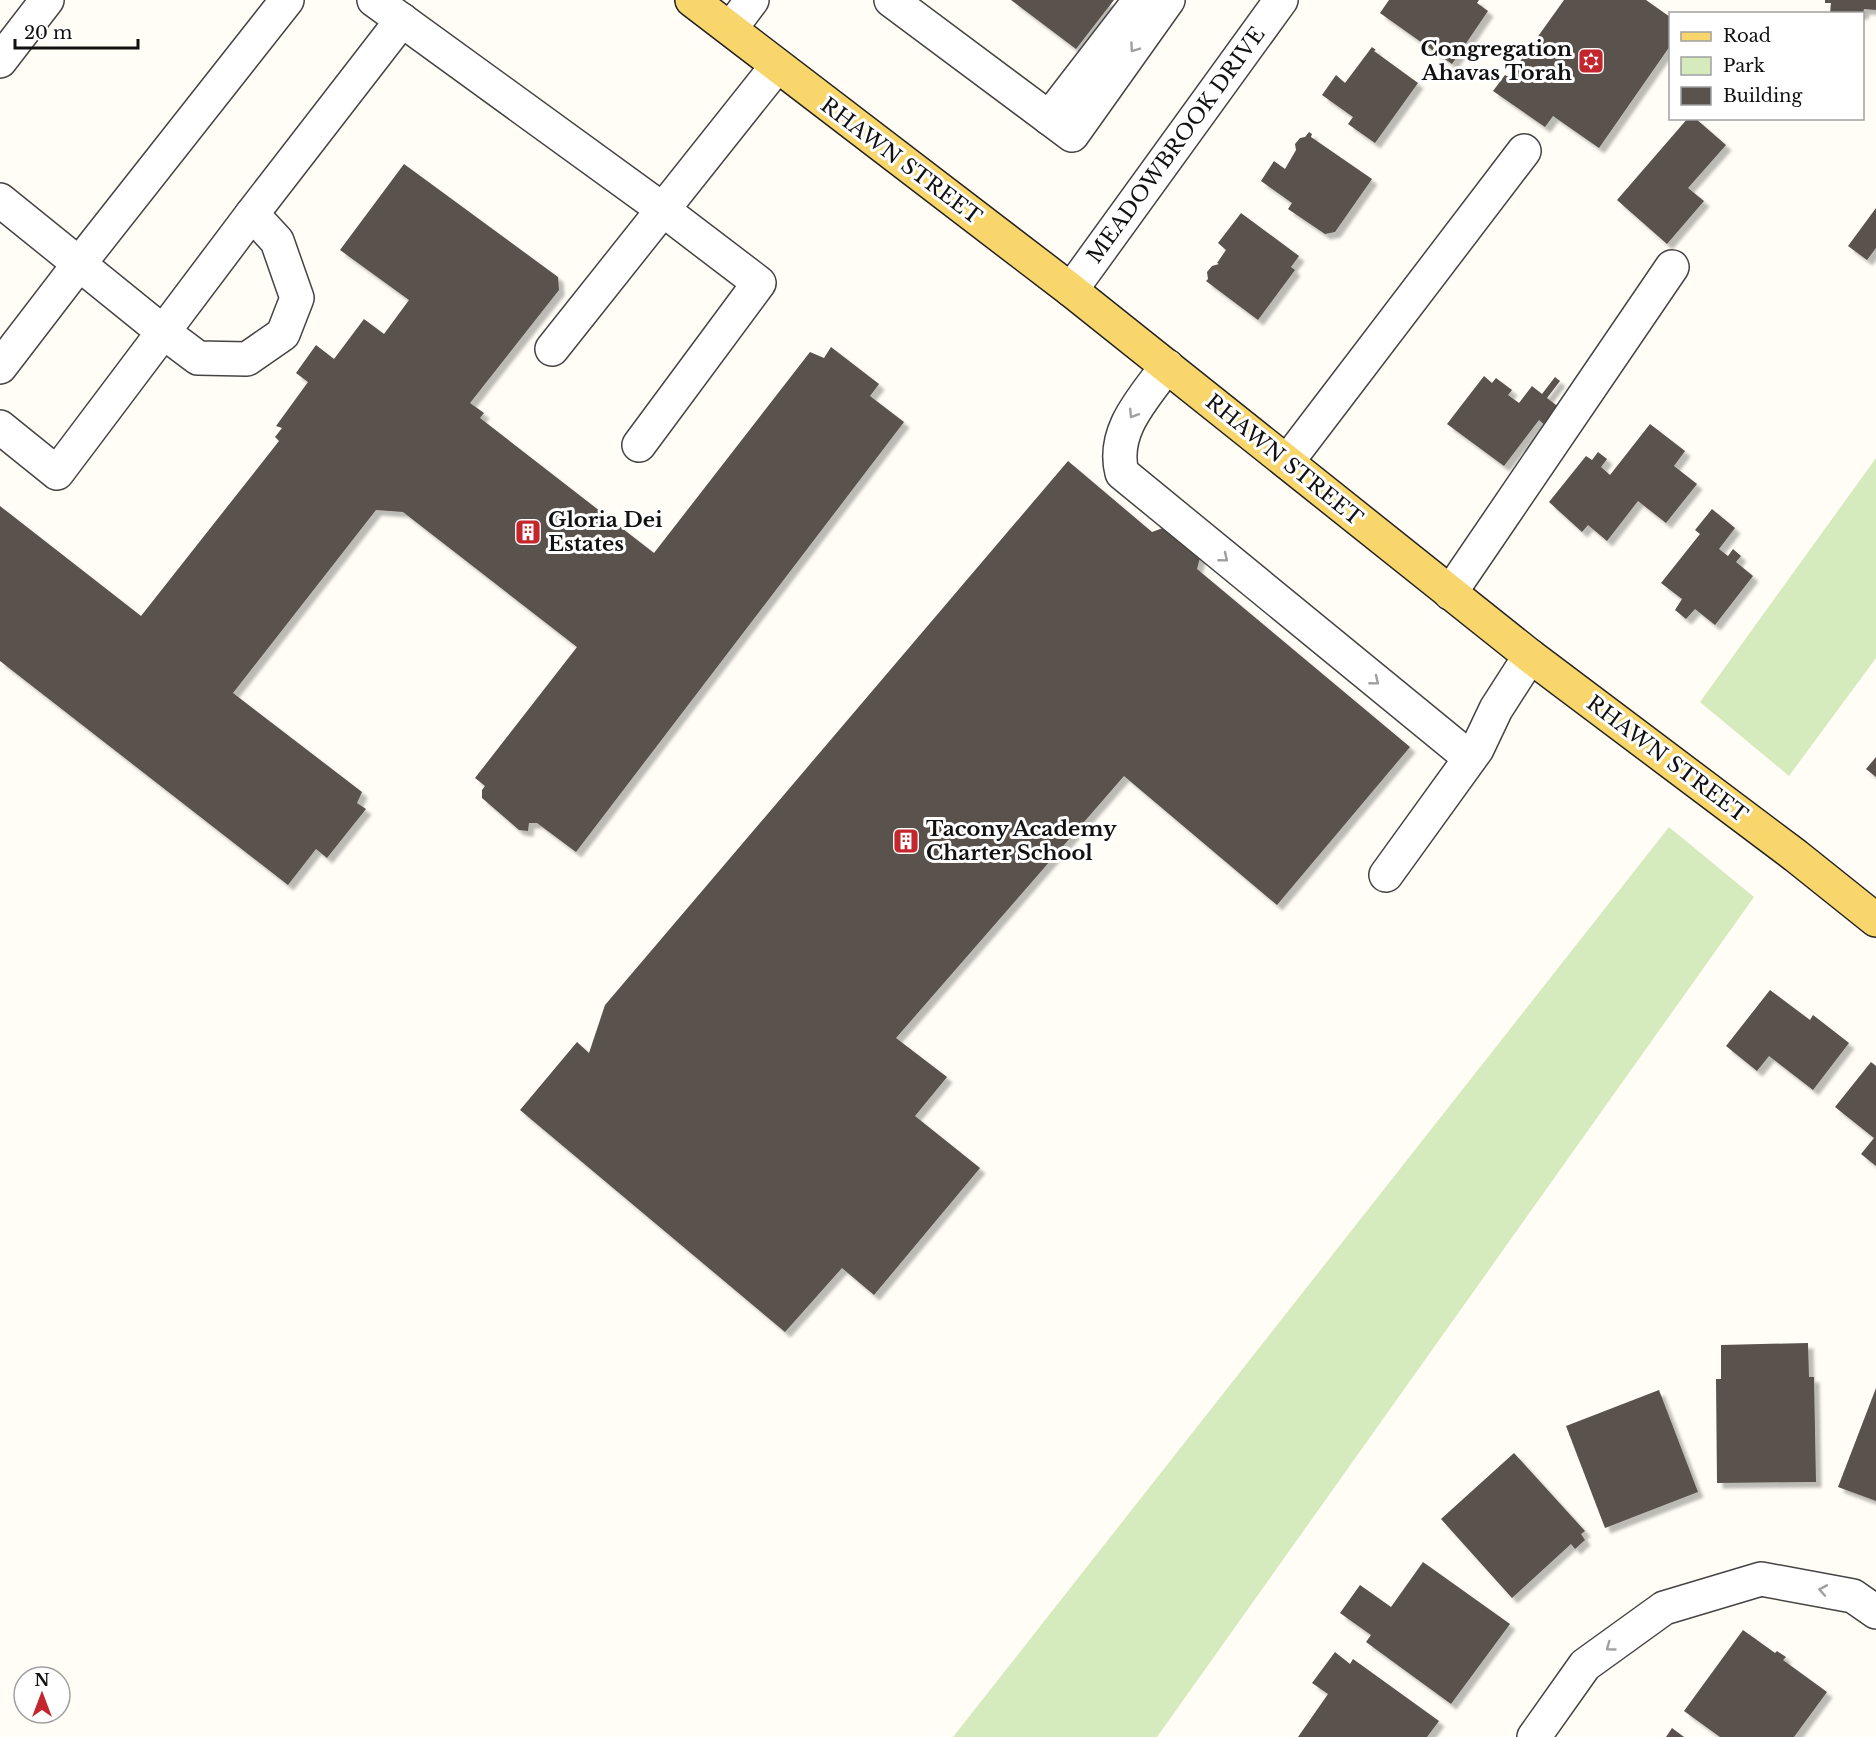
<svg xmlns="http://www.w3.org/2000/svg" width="1876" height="1737" viewBox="0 0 1876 1737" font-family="'Libre Baskerville',serif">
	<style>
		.green { fill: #d5ebbd }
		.building { fill: #5a524d; filter: url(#shadow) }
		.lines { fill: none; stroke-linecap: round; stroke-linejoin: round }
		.minor-casing { stroke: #444; stroke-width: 36 }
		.major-casing { stroke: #222; stroke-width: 36 }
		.minor { stroke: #fff; stroke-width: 33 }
		.major { stroke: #f9d66b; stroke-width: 33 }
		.oneway { stroke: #a0a0a0 }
		.labels { text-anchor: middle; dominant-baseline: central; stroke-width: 6; stroke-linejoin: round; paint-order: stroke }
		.poi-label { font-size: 21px; font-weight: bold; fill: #111; stroke: #fff; text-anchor: start }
		.street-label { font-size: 21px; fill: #111; stroke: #fff }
	</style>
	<defs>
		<filter id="shadow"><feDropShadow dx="5.5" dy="5.5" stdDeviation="1.5" flood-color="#0004"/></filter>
	</defs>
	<rect width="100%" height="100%" fill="#fffdf5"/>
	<g class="green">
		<polygon points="1876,458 1876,658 1789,776 1700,702"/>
		<polygon points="1669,827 1754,897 1157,1737 953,1737"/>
	</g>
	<g class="building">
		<polygon points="1011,0 1114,0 1076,49"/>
		<polygon points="1389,0 1479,0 1477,3 1488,11 1452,64 1380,13"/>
		<polygon points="1564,0 1646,0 1670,17 1670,46 1599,148 1553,116 1545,127 1493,91 1505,75 1509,77"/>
		<polygon points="1825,0 1876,0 1876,10 1864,9 1863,14 1830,14 1831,3 1825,3"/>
		<polygon points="1372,47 1376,50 1374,51 1418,83 1375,143 1348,124 1353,117 1322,95 1336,75 1345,83"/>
		<polygon points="1688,118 1695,118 1726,145 1688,188 1704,201 1667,244 1617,200"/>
		<polygon points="1309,132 1312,134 1311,137 1372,179 1335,232 1325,234 1288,209 1292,203 1261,181 1274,161 1285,169 1296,150 1295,144 1300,138 1305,137"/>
		<polygon points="404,164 558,277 559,290 470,403 484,413 480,418 654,553 810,352 824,358 831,347 879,384 870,396 904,422 576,852 537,823 529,823 528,831 519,830 482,798 482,790 485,786 475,778 577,647 403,512 376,510 233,693 362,792 357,803 366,809 327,858 316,849 288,885 0,661 0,506 141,616 279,441 275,437 282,428 276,426 308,382 296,373 316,345 334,359 364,319 384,334 409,300 340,250"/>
		<polygon points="1876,208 1876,248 1867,260 1848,246"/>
		<polygon points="1241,213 1299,256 1291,267 1295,270 1258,320 1206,281 1208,279 1207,272 1212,266 1219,264 1217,263 1226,250 1218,243"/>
		<polygon points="1484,376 1492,383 1496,378 1512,390 1508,395 1519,403 1532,386 1542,394 1555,377 1560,381 1547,398 1565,412 1546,426 1539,420 1504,466 1447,424"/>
		<polygon points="1650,424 1685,451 1674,466 1697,484 1666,523 1638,501 1607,541 1588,525 1582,532 1549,502 1586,456 1592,460 1598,452 1607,459 1601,467 1610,475"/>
		<polygon points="1068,461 1152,532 1168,526 1201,554 1197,569 1410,747 1277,905 1124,776 896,1038 947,1077 915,1116 980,1168 874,1295 842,1268 785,1332 520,1110 577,1042 589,1053 605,1005"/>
		<polygon points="1712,509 1735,528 1719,549 1728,556 1733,549 1741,556 1736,562 1753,576 1715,625 1695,609 1686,619 1675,610 1682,599 1661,583 1700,534 1695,530"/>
		<polygon points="1876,757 1876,777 1866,769"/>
		<polygon points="1770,990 1810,1020 1813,1015 1849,1043 1813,1090 1769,1056 1757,1071 1726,1046"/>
		<polygon points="1871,1062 1876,1066 1876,1166 1861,1154 1874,1138 1835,1107"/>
		<polygon points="1808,1343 1809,1377 1814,1377 1816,1482 1717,1483 1716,1379 1721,1379 1721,1345"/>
		<polygon points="1876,1388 1876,1501 1838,1487"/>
		<polygon points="1659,1390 1698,1492 1605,1528 1566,1426"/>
		<polygon points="1514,1453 1585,1531 1581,1534 1585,1540 1575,1549 1571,1544 1512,1598 1441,1519"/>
		<polygon points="1423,1562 1510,1624 1451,1704 1366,1642 1371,1635 1340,1613 1360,1585 1391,1607"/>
		<polygon points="1743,1630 1775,1653 1777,1651 1786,1657 1783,1660 1827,1692 1794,1737 1720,1737 1684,1711"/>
		<polygon points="1335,1652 1350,1664 1353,1659 1439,1721 1427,1737 1298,1737 1328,1694 1312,1683"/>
		<polygon points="1672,1728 1684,1737 1666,1737"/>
	</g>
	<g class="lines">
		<defs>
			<g id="minor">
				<polyline points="374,0 662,209 759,283 639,445"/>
				<polyline points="891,0 1072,135 1168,0"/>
				<polyline points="731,28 752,0"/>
				<polyline points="0,61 47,0"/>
				<polyline points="1049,118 1140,0"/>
				<polyline points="0,200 162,331 198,358 247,359 283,334 297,298 277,241 252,214 57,473 0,427"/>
				<polyline points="252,214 402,20"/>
				<polyline points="1071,290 1281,0"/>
				<polyline points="552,349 777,66"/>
				<path d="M1167 366C1144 398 1111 431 1122 473L1470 758"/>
				<polyline points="0,367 79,264 287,0"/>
				<polyline points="1287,462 1524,151"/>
				<polyline points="1450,593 1672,267"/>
				<polyline points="1386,875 1477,749 1496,709 1530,656"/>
				<polyline points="1534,1737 1585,1665 1664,1608 1761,1579 1853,1596 1876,1612"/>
			</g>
			<polyline id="major" points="692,0 1071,290 1530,656 1796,856 1876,920"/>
		</defs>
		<use href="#minor" class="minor-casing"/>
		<use href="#major" class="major-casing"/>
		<use href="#minor" class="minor"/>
		<use href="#major" class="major"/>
	</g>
	<defs><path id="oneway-chevron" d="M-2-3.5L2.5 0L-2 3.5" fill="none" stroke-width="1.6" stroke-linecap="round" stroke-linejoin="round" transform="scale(1.5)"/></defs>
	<g class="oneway">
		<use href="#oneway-chevron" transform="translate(1134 48) rotate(125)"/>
		<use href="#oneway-chevron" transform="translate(1133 414) rotate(122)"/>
		<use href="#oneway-chevron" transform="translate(1224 558) rotate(39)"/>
		<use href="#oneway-chevron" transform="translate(1375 681) rotate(39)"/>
		<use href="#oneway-chevron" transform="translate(1823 1590) rotate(-170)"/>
		<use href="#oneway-chevron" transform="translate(1610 1647) rotate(144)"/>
	</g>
	<defs>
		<symbol id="synagogue-square" viewBox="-11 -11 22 22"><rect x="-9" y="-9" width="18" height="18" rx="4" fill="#c4262e" stroke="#fff"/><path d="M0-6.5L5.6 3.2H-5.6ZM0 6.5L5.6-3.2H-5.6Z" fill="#fff"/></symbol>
		<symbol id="building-square" viewBox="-11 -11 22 22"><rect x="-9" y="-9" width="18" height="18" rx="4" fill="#c4262e" stroke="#fff"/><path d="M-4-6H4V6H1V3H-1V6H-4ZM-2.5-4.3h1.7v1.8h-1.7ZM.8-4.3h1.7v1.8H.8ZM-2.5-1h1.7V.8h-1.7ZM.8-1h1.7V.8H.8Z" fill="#fff"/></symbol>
	</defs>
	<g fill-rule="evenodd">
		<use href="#synagogue-square" x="1576" y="46" width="30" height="30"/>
		<use href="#building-square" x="513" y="517" width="30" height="30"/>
		<use href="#building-square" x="891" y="826" width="30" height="30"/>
	</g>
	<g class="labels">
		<g class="poi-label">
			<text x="1572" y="49" text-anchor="end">Congregation<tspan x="1572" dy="24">Ahavas Torah</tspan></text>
			<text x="548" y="520">Gloria Dei<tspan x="548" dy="24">Estates</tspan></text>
			<text x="926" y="829">Tacony Academy<tspan x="926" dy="24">Charter School</tspan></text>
		</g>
		<g class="street-label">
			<text transform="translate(1176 145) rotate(-54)">MEADOWBROOK DRIVE</text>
			<text transform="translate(901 161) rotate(37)">RHAWN STREET</text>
			<text transform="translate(1284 460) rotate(39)">RHAWN STREET</text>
			<text transform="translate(1667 759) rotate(37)">RHAWN STREET</text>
		</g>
	</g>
	<rect x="1669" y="12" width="195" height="108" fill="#ffffff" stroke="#a0a0a0" stroke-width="1.5"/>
	<rect x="1681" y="32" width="30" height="9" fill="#f9d66b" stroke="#a0a0a0" stroke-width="1.5"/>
	<text x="1723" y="42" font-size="18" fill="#111111">Road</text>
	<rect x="1681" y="57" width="30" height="18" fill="#d5ebbd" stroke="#a0a0a0" stroke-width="1.5"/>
	<text x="1723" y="72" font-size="18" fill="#111111">Park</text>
	<rect x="1681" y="87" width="30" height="18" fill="#5a524d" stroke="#a0a0a0" stroke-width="1.5"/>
	<text x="1723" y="102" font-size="18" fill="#111111">Building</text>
	<g transform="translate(42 1695)"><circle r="28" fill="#ffffff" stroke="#a0a0a0" stroke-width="1.5"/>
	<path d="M0-4.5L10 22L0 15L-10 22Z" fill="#c4262e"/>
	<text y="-9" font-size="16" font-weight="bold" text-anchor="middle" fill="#111111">N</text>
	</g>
	<path d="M15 39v9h123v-9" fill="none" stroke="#111111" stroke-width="3"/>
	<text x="24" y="39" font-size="18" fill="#111111" stroke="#ffffff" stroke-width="4.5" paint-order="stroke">20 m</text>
</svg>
